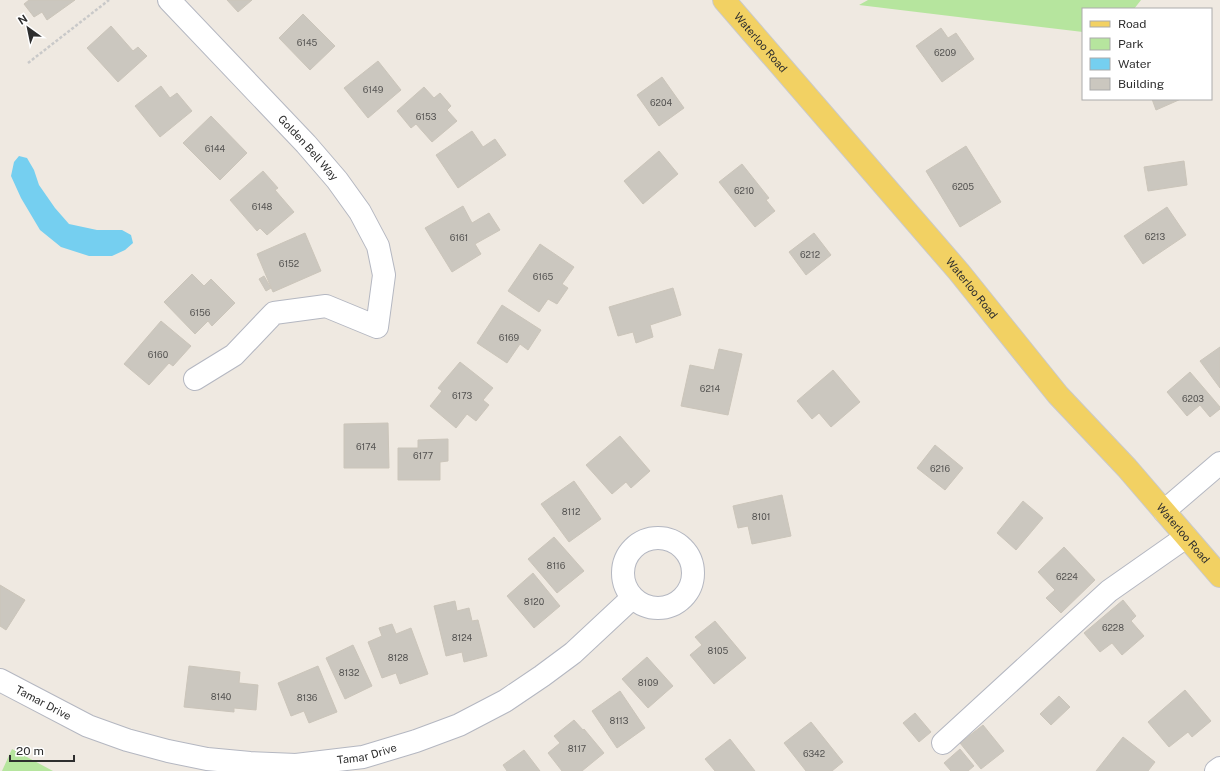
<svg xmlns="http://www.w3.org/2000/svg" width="1220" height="771" viewBox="0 0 1220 771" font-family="'Public Sans',sans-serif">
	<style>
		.green { fill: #b6e59e }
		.water { fill: #75cff0 }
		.building { fill: #cbc7bf; stroke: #cbc5ba }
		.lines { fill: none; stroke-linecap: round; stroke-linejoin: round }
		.minor-casing { stroke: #b4b7c1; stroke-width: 24 }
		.major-casing { stroke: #c9c9c9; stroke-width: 24 }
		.path { stroke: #c9c9c9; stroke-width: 2.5; stroke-dasharray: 3 2; stroke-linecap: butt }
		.minor { stroke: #fff; stroke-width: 22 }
		.major { stroke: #f2d163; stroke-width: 22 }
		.labels { text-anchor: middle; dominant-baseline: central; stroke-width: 4; stroke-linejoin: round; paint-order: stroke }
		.number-label { font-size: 9px; fill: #555452 }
		.street-label { font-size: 11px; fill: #2e2e2e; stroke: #fff }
	</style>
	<rect width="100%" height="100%" fill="#efe9e1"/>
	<g class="green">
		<polygon points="868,0 1141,0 1134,9 1083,9 1083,32 859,5"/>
		<polygon points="12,749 53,771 2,771"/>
	</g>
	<polygon class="water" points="19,156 27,158 34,170 39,185 55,208 69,224 97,230 122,230 131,235 133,243 125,250 112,256 89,256 61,247 40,230 21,198 11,176 14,162"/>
	<g class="building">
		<polygon points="29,0 75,0 47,20 42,12 34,17 24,4"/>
		<polygon points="227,0 252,0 238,12"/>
		<polygon points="303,14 335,46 310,70 279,38"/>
		<polygon points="111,26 133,51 138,47 147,56 118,82 87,48"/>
		<polygon points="941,28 948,38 956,33 974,59 942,82 916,46"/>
		<polygon points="378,61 401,90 368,118 344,88"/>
		<polygon points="662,77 684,108 659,126 637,95"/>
		<polygon points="161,86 170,98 177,93 192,111 160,137 135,106"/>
		<polygon points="424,87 434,98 440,93 451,106 447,110 457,121 432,142 416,124 411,128 397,111"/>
		<polygon points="1152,99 1181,99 1156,110"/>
		<polygon points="211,116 247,153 220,180 183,143"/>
		<polygon points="472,131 483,147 495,139 506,155 458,188 436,155"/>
		<polygon points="966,146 1001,202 960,227 926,171"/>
		<polygon points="659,151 678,174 643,204 624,181"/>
		<polygon points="1184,161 1187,185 1148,191 1144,167"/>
		<polygon points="742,164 769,198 766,200 775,211 755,227 719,182"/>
		<polygon points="263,171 278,188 275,190 294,212 267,235 260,228 257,231 230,200"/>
		<polygon points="463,206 472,223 489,213 500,230 475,244 481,254 452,272 425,228"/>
		<polygon points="1167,207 1186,235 1143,264 1124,236"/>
		<polygon points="305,233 321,271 273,292 257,254"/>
		<polygon points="814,233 831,255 806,275 789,252"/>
		<polygon points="540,244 574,267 562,284 568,288 557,304 548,299 539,312 508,291"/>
		<polygon points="192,274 204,286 211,279 235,303 212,326 208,321 195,334 164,302"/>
		<polygon points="264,276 271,288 266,291 259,279"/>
		<polygon points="673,288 681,315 650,325 653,337 636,343 633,332 618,336 609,307"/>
		<polygon points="502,305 541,330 528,350 520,344 507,363 477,343"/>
		<polygon points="161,321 191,346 173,366 169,363 149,385 124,364"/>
		<polygon points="1220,347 1220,388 1200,361"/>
		<polygon points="719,349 742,354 728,415 681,406 690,365 714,370"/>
		<polygon points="460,362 493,388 483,400 489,405 476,421 467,414 456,428 430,406 442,391 438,388"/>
		<polygon points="833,370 860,402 831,427 819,413 812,419 797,401"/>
		<polygon points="1190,372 1220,407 1220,409 1210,417 1200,405 1187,416 1167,392"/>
		<polygon points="388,423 389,468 344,468 344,424"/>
		<polygon points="620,436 650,471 631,488 626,482 612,494 586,465"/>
		<polygon points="448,439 448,461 440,462 440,480 398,480 398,448 418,448 418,440"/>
		<polygon points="935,445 963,468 945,490 917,468"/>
		<polygon points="574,481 601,519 569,542 541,504"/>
		<polygon points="782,495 791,536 752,544 748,526 738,528 733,506"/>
		<polygon points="1023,501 1043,518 1016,550 997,533"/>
		<polygon points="554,537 584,571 557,593 528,559"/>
		<polygon points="1064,547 1095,580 1061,613 1046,598 1055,590 1038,572"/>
		<polygon points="533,573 560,606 534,628 507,596"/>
		<polygon points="0,585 25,600 6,630 0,626"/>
		<polygon points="1123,600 1136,616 1131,621 1144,636 1122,655 1112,643 1100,652 1084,633"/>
		<polygon points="455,601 457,611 469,608 472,621 478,620 487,656 464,662 462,652 446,656 434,606"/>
		<polygon points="715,621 746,658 714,684 690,655 702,645 695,637"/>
		<polygon points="392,624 396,634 411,628 428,674 400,684 396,673 382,678 368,642 382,636 379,628"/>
		<polygon points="353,645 372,686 345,699 326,658"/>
		<polygon points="647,657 673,686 648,708 622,679"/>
		<polygon points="189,666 240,672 239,683 258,685 256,710 234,708 234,712 184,707"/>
		<polygon points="318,666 337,712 309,723 304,711 291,716 278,683"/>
		<polygon points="1185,690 1211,721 1192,737 1188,732 1169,747 1148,722"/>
		<polygon points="620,691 645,728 617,748 592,711"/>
		<polygon points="1059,696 1070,707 1051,725 1040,714"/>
		<polygon points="915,713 931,732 919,742 903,723"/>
		<polygon points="574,720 583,730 584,729 604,753 582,771 562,771 548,753 560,743 554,736"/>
		<polygon points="811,722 843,762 832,771 806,771 784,743"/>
		<polygon points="983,725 1004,751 981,769 960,743"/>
		<polygon points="1123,737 1155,762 1148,771 1096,771"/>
		<polygon points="730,739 755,771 715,771 705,759"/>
		<polygon points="960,749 974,766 968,771 951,771 944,763"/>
		<polygon points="524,750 540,771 507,771 503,765"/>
	</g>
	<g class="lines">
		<defs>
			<g id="minor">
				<path id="s1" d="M169 0 306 144 337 180 360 212 378 246 384 275 377 327 326 306 274 313 234 355 195 379"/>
				<polyline points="1164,511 1220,463"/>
				<circle cx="658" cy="573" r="35"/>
				<path id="s2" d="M0 680 88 726 127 740 168 751 207 759 250 763 296 765 363 757 416 741 459 725 505 701 542 676 573 653 632 598"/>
				<polyline points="943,743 1109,591 1186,537"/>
				<polyline points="1216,771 1220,768"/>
			</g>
			<g id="major">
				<path id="s3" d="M724 0 959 272 1058 395 1127 468 1220 576"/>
			</g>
		</defs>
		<use href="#minor" class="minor-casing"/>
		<use href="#major" class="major-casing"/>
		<polyline class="path" points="28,63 109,0"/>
		<use href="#minor" class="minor"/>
		<use href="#major" class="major"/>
	</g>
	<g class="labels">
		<g class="number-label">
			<text x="307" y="42">6145</text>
			<text x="945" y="52">6209</text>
			<text x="373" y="89">6149</text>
			<text x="661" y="102">6204</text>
			<text x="426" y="116">6153</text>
			<text x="215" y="148">6144</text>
			<text x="963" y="186">6205</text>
			<text x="744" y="190">6210</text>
			<text x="262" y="206">6148</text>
			<text x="1155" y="236">6213</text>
			<text x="459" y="237">6161</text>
			<text x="810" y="254">6212</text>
			<text x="289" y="263">6152</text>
			<text x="543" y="276">6165</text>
			<text x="200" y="312">6156</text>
			<text x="509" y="337">6169</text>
			<text x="158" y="354">6160</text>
			<text x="710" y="388">6214</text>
			<text x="462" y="395">6173</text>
			<text x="1193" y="398">6203</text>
			<text x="366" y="446">6174</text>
			<text x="423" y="455">6177</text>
			<text x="940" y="468">6216</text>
			<text x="571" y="511">8112</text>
			<text x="761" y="516">8101</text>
			<text x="556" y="565">8116</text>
			<text x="1067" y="576">6224</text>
			<text x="534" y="601">8120</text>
			<text x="1113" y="627">6228</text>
			<text x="462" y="637">8124</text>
			<text x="718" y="650">8105</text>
			<text x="398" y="657">8128</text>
			<text x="349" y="672">8132</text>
			<text x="648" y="682">8109</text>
			<text x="221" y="696">8140</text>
			<text x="307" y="697">8136</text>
			<text x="619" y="720">8113</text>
			<text x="577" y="748">8117</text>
			<text x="814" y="753">6342</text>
		</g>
		<g class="street-label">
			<text stroke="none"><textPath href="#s3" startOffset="56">Waterloo Road</textPath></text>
			<text stroke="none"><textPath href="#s1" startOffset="203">Golden Bell Way</textPath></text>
			<text stroke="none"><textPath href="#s3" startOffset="380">Waterloo Road</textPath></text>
			<text stroke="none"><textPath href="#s3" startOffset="704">Waterloo Road</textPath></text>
			<text stroke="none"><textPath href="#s2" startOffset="49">Tamar Drive</textPath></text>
			<text stroke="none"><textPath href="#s2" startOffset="384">Tamar Drive</textPath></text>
		</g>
	</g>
	<rect x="1082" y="8" width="130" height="92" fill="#ffffff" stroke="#ababab"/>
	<rect x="1090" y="21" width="20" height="6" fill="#f2d163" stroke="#ababab"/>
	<text x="1118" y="28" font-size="12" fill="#2e2e2e">Road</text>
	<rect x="1090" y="38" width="20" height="12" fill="#b6e59e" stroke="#ababab"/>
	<text x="1118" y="48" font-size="12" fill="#2e2e2e">Park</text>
	<rect x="1090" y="58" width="20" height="12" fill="#75cff0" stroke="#ababab"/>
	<text x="1118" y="68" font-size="12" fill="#2e2e2e">Water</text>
	<rect x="1090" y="78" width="20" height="12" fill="#cbc7bf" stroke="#ababab"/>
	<text x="1118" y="88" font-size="12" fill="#2e2e2e">Building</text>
	<g transform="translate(28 28) rotate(327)" stroke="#ffffff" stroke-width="3" paint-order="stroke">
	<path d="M0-3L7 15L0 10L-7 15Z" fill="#2e2e2e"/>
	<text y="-6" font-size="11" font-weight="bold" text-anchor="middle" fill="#2e2e2e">N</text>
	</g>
	<path d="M10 755v6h64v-6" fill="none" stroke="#2e2e2e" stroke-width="2"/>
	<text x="16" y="755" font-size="12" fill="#2e2e2e" stroke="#ffffff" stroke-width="3" paint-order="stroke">20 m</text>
</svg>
